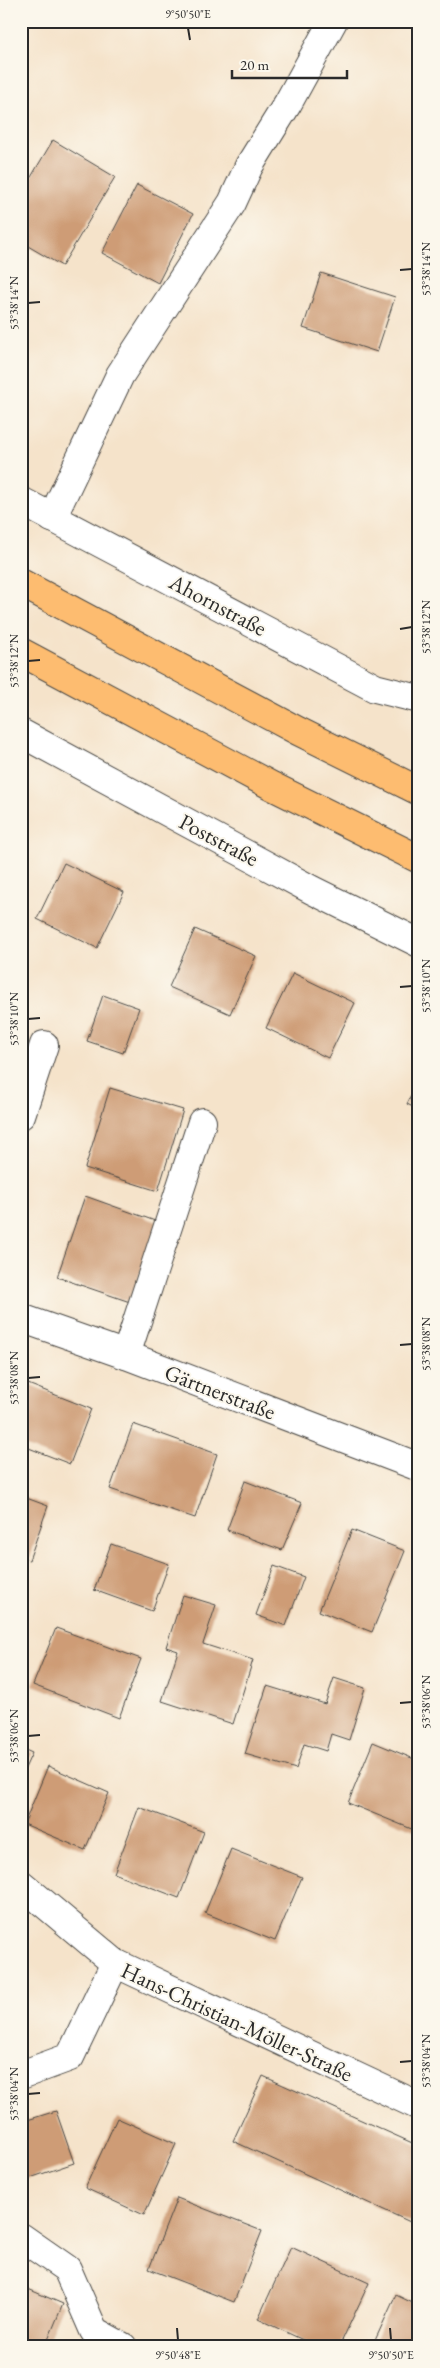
<svg xmlns="http://www.w3.org/2000/svg" width="440" height="2368" viewBox="0 0 440 2368" font-family="'EB Garamond',serif">
	<style>
		.building { fill: #ce9c76 }
		.lines { fill: none; stroke-linecap: round; stroke-linejoin: round }
		.minor-casing { stroke: #494743; stroke-width: 30 }
		.highway-casing { stroke: #494743; stroke-width: 30 }
		.minor { stroke: #fff; stroke-width: 28 }
		.highway { stroke: #fdbc70; stroke-width: 28 }
		.ticks { fill: none; stroke: #2b2b2b; stroke-width: 2 }
		.labels { text-anchor: middle; dominant-baseline: central; stroke-width: 4; stroke-linejoin: round; paint-order: stroke }
		.street-label { font-size: 22px; fill: #2b2b2b; stroke: #fbf7ec }
		.neatline { fill: none; stroke: #2b2b2b; stroke-width: 2 }
		.ticks-label { font-size: 12px; text-anchor: middle; fill: #2b2b2b }
	</style>
	<rect width="100%" height="100%" fill="#fbf7ec"/>
	<filter id="ink" filterUnits="userSpaceOnUse"><feTurbulence type="fractalNoise" baseFrequency=".02" numOctaves="2"/><feDisplacementMap in="SourceGraphic" scale="10" xChannelSelector="R" yChannelSelector="G"/><feConvolveMatrix kernelMatrix="1 2 1 2 8 2 1 2 1" color-interpolation-filters="sRGB"/></filter>
	<filter id="wash" filterUnits="userSpaceOnUse"><feTurbulence type="fractalNoise" baseFrequency=".0096" numOctaves="4" result="noise"/><feDisplacementMap in="SourceGraphic" scale="20" xChannelSelector="R" yChannelSelector="G"/><feGaussianBlur stdDeviation="1.12" result="paint"/><feColorMatrix in="noise" values="0 0 0 0 0 0 0 0 0 0 0 0 0 0 0 0 0 1.4 0 .05"/><feComposite in="paint" operator="in"/></filter>
	<g filter="url(#wash)">
		<rect width="100%" height="100%" fill="#f5e3ca"/>
		<g id="blocks">
			<g class="building">
				<polygon points="53,140 115,177 62,266 21,242 21,194"/>
				<polygon points="137,185 193,214 158,283 102,253"/>
				<polygon points="321,273 395,297 377,352 303,328"/>
				<polygon points="64,863 124,892 97,948 37,919"/>
				<polygon points="195,929 256,956 230,1014 169,987"/>
				<polygon points="293,973 355,1003 328,1058 266,1028"/>
				<polygon points="103,995 139,1008 123,1053 87,1041"/>
				<polygon points="21,1047 32,1051 21,1082"/>
				<polygon points="419,1079 419,1110 407,1104"/>
				<polygon points="110,1088 183,1110 158,1191 85,1168"/>
				<polygon points="85,1196 158,1222 130,1302 57,1277"/>
				<polygon points="28,1384 91,1409 70,1464 21,1445 21,1402"/>
				<polygon points="133,1424 217,1454 195,1518 110,1489"/>
				<polygon points="245,1481 302,1503 282,1550 227,1530"/>
				<polygon points="21,1496 48,1506 29,1560 21,1558"/>
				<polygon points="352,1530 405,1551 372,1632 319,1611"/>
				<polygon points="111,1544 169,1564 152,1611 94,1590"/>
				<polygon points="274,1566 304,1577 286,1626 256,1615"/>
				<polygon points="183,1595 216,1605 203,1644 253,1660 233,1724 162,1701 178,1651 166,1647"/>
				<polygon points="56,1628 141,1659 119,1718 33,1685"/>
				<polygon points="334,1678 365,1688 349,1740 331,1734 326,1751 304,1744 296,1769 245,1754 267,1686 325,1704"/>
				<polygon points="373,1742 419,1761 419,1832 348,1803"/>
				<polygon points="21,1748 32,1753 21,1777"/>
				<polygon points="48,1766 109,1793 85,1850 24,1824"/>
				<polygon points="139,1807 204,1832 179,1898 114,1873"/>
				<polygon points="231,1849 302,1877 275,1941 205,1913"/>
				<polygon points="263,2076 419,2146 419,2226 233,2141"/>
				<polygon points="56,2111 74,2163 21,2181 21,2122"/>
				<polygon points="117,2118 176,2144 144,2215 85,2188"/>
				<polygon points="177,2198 262,2231 234,2302 149,2269"/>
				<polygon points="291,2247 369,2283 339,2347 318,2347 258,2319"/>
				<polygon points="21,2286 63,2304 45,2347 21,2347"/>
				<polygon points="396,2295 419,2306 419,2347 372,2347"/>
			</g>
		</g>
	</g>
	<g filter="url(#ink)">
		<use href="#blocks" fill-opacity="0" stroke="#494743" stroke-width="1"/>
		<g class="lines">
			<defs>
				<g id="minor">
					<polyline points="21,501 375,688 419,699"/>
					<polyline points="52,518 120,375 232,203 249,166 288,103 333,21"/>
					<polyline points="21,733 312,890 419,943"/>
					<polyline points="21,1115 44,1045"/>
					<polyline points="21,1318 126,1355 419,1467"/>
					<polyline points="126,1355 202,1122"/>
					<polyline points="21,1884 115,1963"/>
					<polyline points="21,2075 70,2057 115,1963 419,2106"/>
					<polyline points="21,2237 67,2269 94,2331 123,2347"/>
				</g>
				<g id="highway">
					<polyline points="21,583 298,731 419,791"/>
					<polyline points="21,652 272,786 419,859"/>
				</g>
			</defs>
			<use href="#minor" class="minor-casing"/>
			<use href="#highway" class="highway-casing"/>
			<use href="#minor" class="minor"/>
			<use href="#highway" class="highway"/>
		</g>
	</g>
	<path class="ticks" d="M188 28 190 40M400 270 412 269M28 303 40 302M400 629 412 627M28 661 40 660M400 987 412 986M28 1019 40 1018M400 1345 412 1344M28 1378 40 1377M400 1703 412 1702M28 1736 40 1735M400 2062 412 2061M28 2094 40 2093M177 2328 178 2340M390 2328 391 2340"/>
	<g class="labels">
		<g class="street-label">
			<text transform="translate(218 605) rotate(28)">Ahornstraße</text>
			<text transform="translate(219 840) rotate(28)">Poststraße</text>
			<text transform="translate(220 1392) rotate(21)">Gärtnerstraße</text>
			<text transform="translate(237 2022) rotate(25)">Hans-Christian-Möller-Straße</text>
		</g>
	</g>
	<rect width="440" height="2368" fill="none" stroke="#fbf7ec" stroke-width="55"/>
	<path d="M232 70v8h115v-8" fill="none" stroke="#2b2b2b" stroke-width="2.5"/>
	<text x="240" y="70" font-size="15" fill="#2b2b2b" stroke="#fbf7ec" stroke-width="4" paint-order="stroke">20 m</text>
	<rect x="28" y="28" width="384" height="2312" class="neatline"/>
	<g class="ticks-label">
		<text x="188" y="18">9°50'50"E</text>
		<text transform="translate(426 269) rotate(-90)" y="4">53°38'14"N</text>
		<text transform="translate(14 303) rotate(-90)" y="4">53°38'14"N</text>
		<text transform="translate(426 627) rotate(-90)" y="4">53°38'12"N</text>
		<text transform="translate(14 661) rotate(-90)" y="4">53°38'12"N</text>
		<text transform="translate(426 986) rotate(-90)" y="4">53°38'10"N</text>
		<text transform="translate(14 1019) rotate(-90)" y="4">53°38'10"N</text>
		<text transform="translate(426 1344) rotate(-90)" y="4">53°38'08"N</text>
		<text transform="translate(14 1378) rotate(-90)" y="4">53°38'08"N</text>
		<text transform="translate(426 1702) rotate(-90)" y="4">53°38'06"N</text>
		<text transform="translate(14 1736) rotate(-90)" y="4">53°38'06"N</text>
		<text transform="translate(426 2061) rotate(-90)" y="4">53°38'04"N</text>
		<text transform="translate(14 2094) rotate(-90)" y="4">53°38'04"N</text>
		<text x="178" y="2359">9°50'48"E</text>
		<text x="391" y="2359">9°50'50"E</text>
	</g>
</svg>
